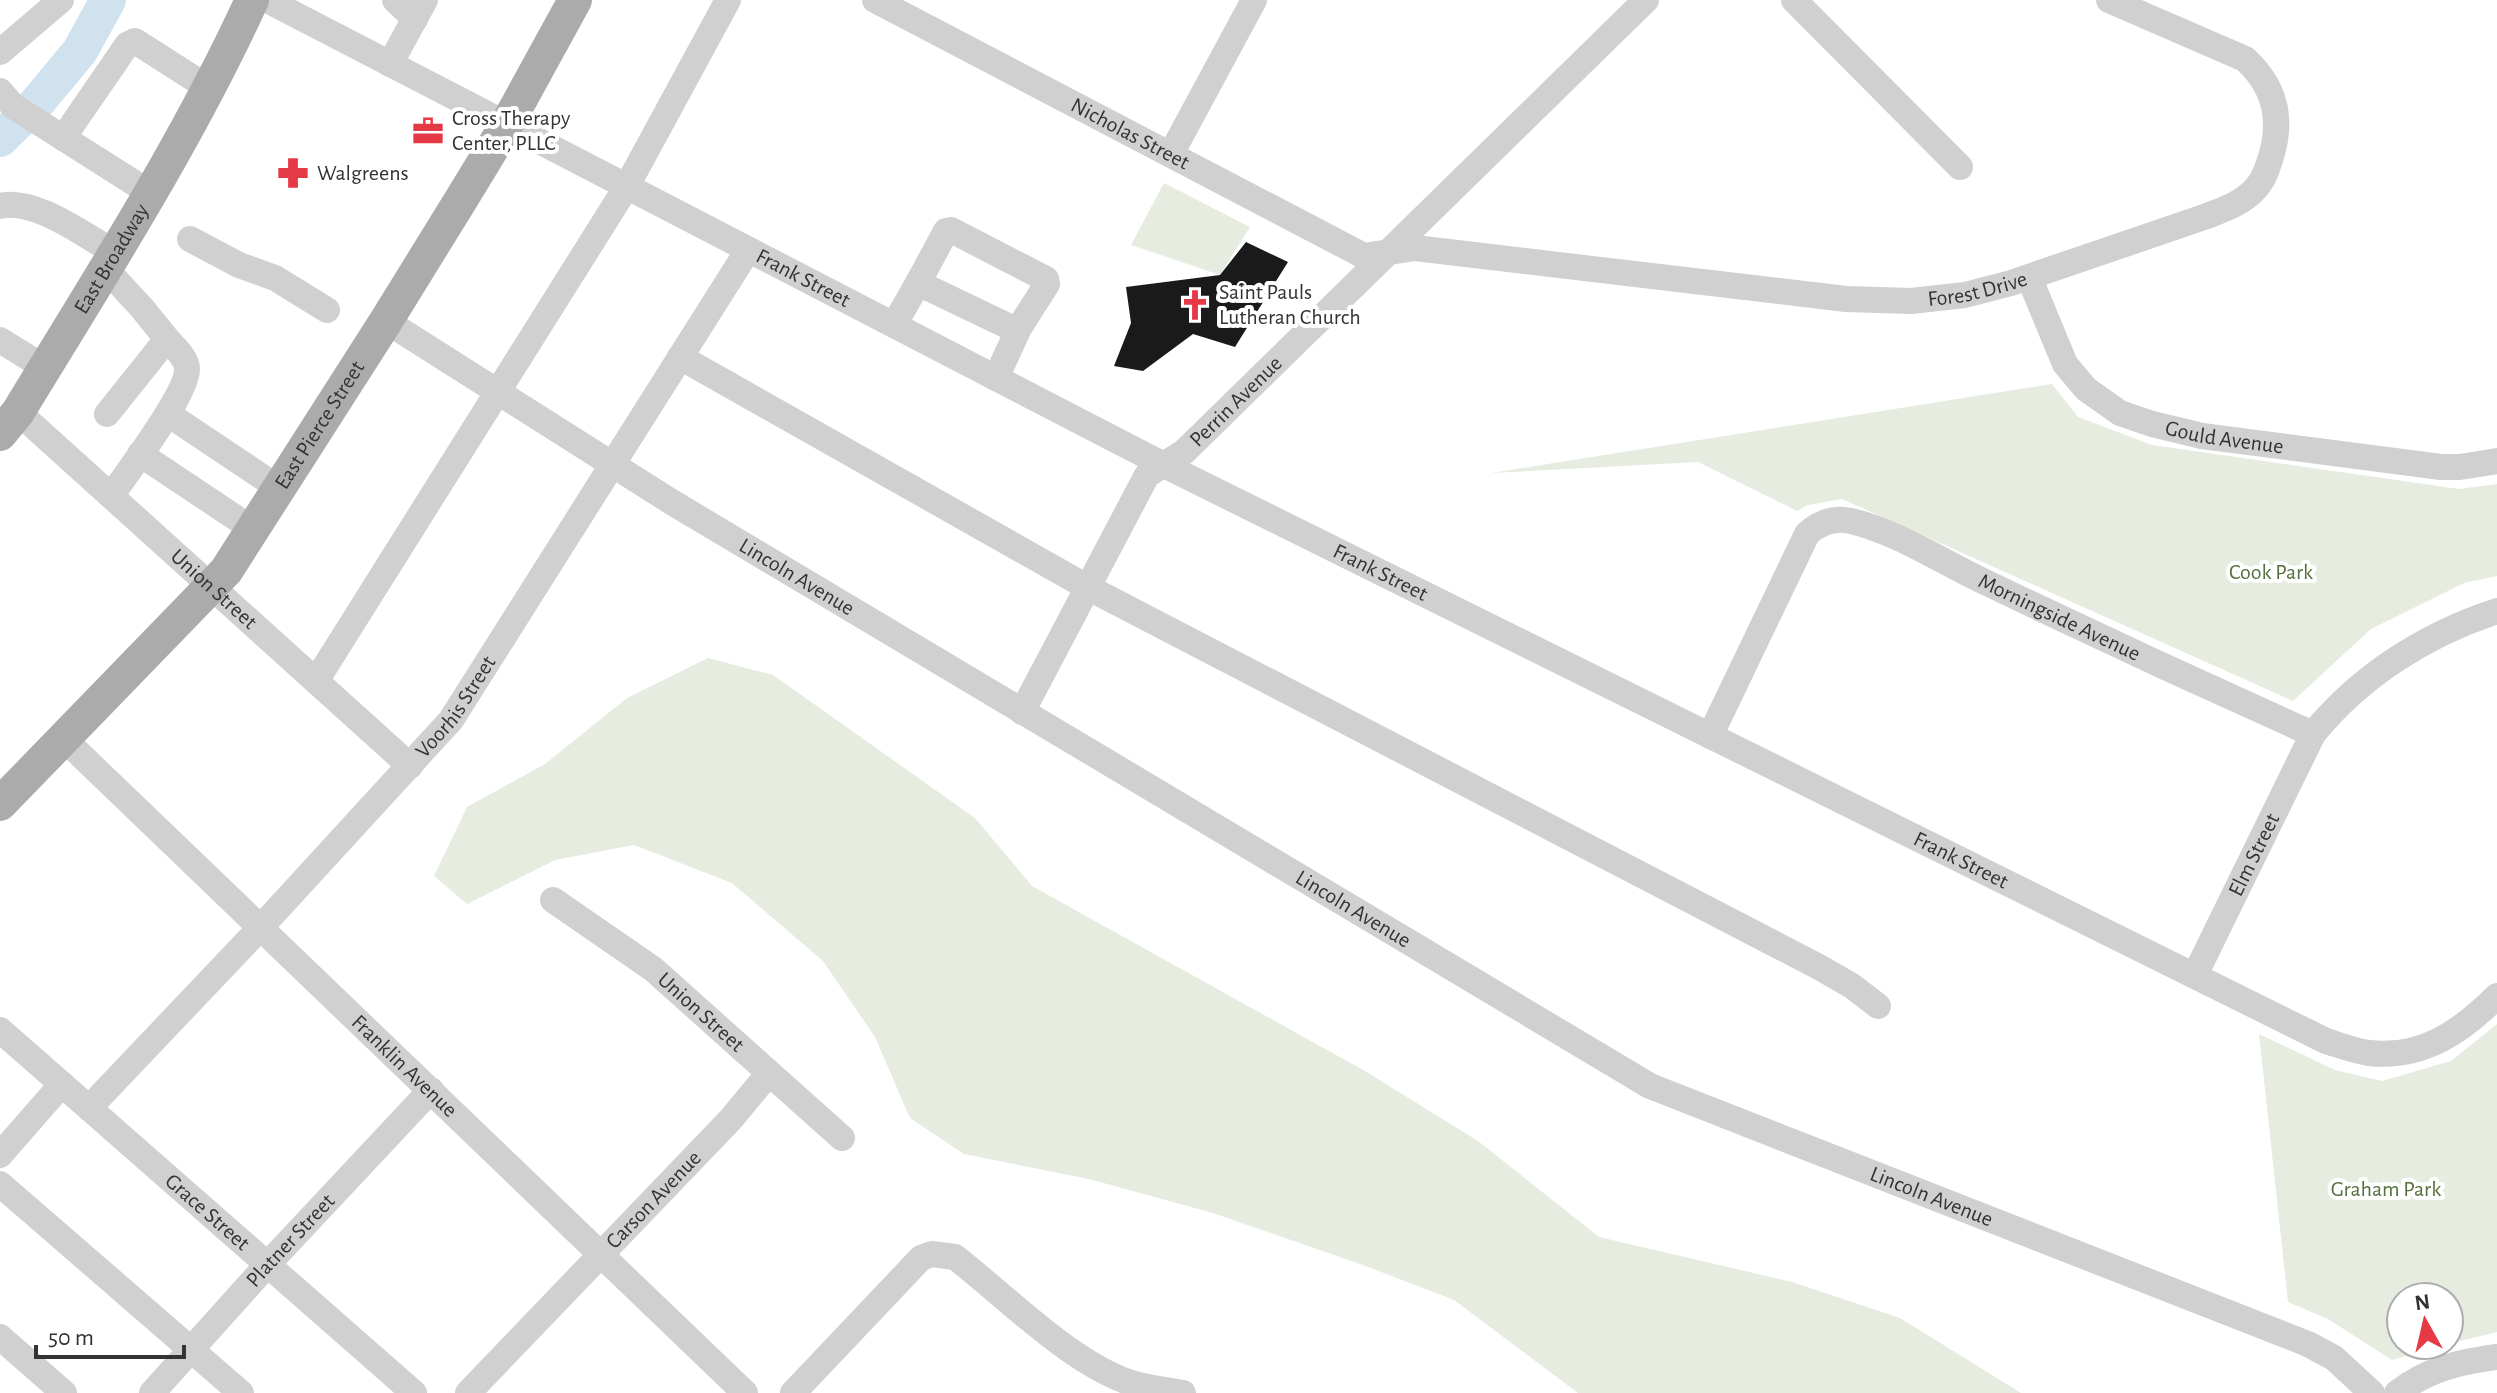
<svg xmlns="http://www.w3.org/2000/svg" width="2497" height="1393" viewBox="0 0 2497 1393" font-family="'Alegreya Sans',sans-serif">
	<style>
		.green { fill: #e6ecdf }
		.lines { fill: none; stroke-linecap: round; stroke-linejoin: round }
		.river { stroke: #cfe2ee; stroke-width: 36 }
		.building { fill: #1a1a1a }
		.minor { stroke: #d0d0d0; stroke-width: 26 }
		.major { stroke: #ababab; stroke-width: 34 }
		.labels { text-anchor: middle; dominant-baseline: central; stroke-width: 8; stroke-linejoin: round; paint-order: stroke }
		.poi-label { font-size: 22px; fill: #333; stroke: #fff; text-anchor: start }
		.street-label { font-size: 22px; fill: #333; stroke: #fff }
		.park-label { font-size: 22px; fill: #56703f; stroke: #fff }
	</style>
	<rect width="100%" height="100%" fill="#fff"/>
	<g class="green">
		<polygon points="1164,183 1250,227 1220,275 1131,245"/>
		<polygon points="2052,384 2078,417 2152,445 2459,489 2497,484 2497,576 2464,583 2371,629 2293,701 1842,499 1808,505 1797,511 1698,462 1491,473"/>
		<polygon points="708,658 773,675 975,818 1032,886 1365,1071 1478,1141 1599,1237 1792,1282 1900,1318 2021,1393 1578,1393 1454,1300 1363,1265 1213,1213 1089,1179 964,1154 910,1118 875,1037 823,961 732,883 634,845 555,860 467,904 434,876 467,807 545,764 627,698"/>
		<polygon points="2497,1024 2497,1332 2449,1344 2449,1297 2401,1297 2401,1345 2444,1345 2392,1360 2328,1319 2288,1302 2259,1034 2335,1070 2382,1081 2451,1061"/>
	</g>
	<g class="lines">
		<polyline class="river" points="0,139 35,105 80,51 108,0"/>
	</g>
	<polygon class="building" points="1246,242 1288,262 1235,347 1193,334 1143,371 1114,366 1131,323 1126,287 1220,275"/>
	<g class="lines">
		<g class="minor">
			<path id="s1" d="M267 0 1164 465 2326 1041C2339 1045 2354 1051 2369 1053 2422 1059 2461 1032 2497 996"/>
			<polyline points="395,0 415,19"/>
			<path id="s2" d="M875 0 1364 256 1415 248 1846 299 1911 301 1965 295 2011 283 2207 216C2225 209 2243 203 2256 188 2263 181 2267 170 2270 160 2283 121 2276 87 2245 59L2109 0"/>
			<polyline points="1794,0 1960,167"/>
			<polyline points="0,52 61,0"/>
			<polyline points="390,64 425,0"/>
			<polyline points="0,91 13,106 150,193"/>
			<polyline points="63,138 127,45 135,41 210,89"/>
			<polyline points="1171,154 1254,0"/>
			<path d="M0 206C34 197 85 236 114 252"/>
			<polyline points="190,239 239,265 275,278 327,310"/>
			<polyline points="105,268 142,308 167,339 107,414"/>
			<path id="s3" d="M2029 277 2065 364 2086 389 2120 413 2152 424 2202 436 2441 467H2460L2497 461"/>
			<path id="s4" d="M386 321 670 501 1650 1086 2308 1344 2334 1358 2372 1393"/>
			<polyline points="894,325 918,283"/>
			<polyline points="0,340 45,368"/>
			<polyline points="680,357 1087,587 1819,967 1852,986 1878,1006"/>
			<polyline points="996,378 1019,328 1047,284 1046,279 951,230 946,231 918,283 1014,329 1019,328"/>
			<path id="s5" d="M18 412 410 766"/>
			<polyline points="168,414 280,489"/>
			<polyline points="140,454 254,530"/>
			<path d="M111 496C127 473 188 393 187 369 187 358 174 347 167 339"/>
			<polyline points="316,681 627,186 728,0"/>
			<path id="s6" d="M1022 712 1147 475 1184 452 1646 0"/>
			<path id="s7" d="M1710 736 1807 534C1820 522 1834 517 1851 521 1898 532 1942 562 1985 582 2093 634 2203 685 2313 734"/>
			<path id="s8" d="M64 739 745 1393"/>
			<path id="s9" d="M553 900 653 969 842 1138"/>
			<path id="s10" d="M2195 975 2313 734C2360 676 2426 634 2497 611"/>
			<path id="s11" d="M0 1030 414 1393"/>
			<path id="s12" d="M89 1108 261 927 451 720 748 250"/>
			<polyline points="0,1155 62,1084"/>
			<polyline points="0,1184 241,1393"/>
			<polyline points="0,1337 64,1393"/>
			<path id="s13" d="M152 1393 267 1265 431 1090"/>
			<path id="s14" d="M468 1393 731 1119 769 1073"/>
			<path d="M793 1393 921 1258 932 1254 955 1257C1005 1296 1065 1357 1123 1380 1142 1388 1164 1389 1183 1393"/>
			<path d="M2397 1393C2428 1369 2459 1362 2497 1357"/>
		</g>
		<g class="major">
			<path id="s15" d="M0 434 18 412C100 277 186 144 252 0"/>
			<path id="s16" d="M0 804 226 571 386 321 462 198 507 124 575 0"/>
		</g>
	</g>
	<defs>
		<symbol id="office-bare" viewBox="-9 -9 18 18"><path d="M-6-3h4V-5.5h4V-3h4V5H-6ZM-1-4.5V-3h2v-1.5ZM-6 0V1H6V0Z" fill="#e63946" stroke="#fff" stroke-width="2.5" paint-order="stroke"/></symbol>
		<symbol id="pharmacy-bare" viewBox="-9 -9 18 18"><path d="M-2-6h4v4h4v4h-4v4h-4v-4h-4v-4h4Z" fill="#e63946" stroke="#fff" stroke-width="2.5" paint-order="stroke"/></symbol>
		<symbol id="church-bare" viewBox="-9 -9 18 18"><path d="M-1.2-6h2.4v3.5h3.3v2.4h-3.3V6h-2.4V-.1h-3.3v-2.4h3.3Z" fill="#e63946" stroke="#fff" stroke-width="2.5" paint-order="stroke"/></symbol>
	</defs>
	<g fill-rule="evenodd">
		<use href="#office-bare" x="406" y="109" width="44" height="44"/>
		<use href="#pharmacy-bare" x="271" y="151" width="44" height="44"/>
		<use href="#church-bare" x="1173" y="283" width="44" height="44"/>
	</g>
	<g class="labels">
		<g class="poi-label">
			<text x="452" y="118">Cross Therapy<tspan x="452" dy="25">Center, PLLC</tspan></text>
			<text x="317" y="173">Walgreens</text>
			<text x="1219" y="292">Saint Pauls<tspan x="1219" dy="25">Lutheran Church</tspan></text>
		</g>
		<g class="street-label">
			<text stroke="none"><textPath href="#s2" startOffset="288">Nicholas Street</textPath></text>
			<text stroke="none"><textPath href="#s15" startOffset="208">East Broadway</textPath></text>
			<text stroke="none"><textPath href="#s1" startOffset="604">Frank Street</textPath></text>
			<text stroke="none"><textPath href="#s2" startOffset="1170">Forest Drive</textPath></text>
			<text stroke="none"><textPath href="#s6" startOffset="384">Perrin Avenue</textPath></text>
			<text stroke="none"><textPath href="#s16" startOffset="498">East Pierce Street</textPath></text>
			<text stroke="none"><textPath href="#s3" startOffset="276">Gould Avenue</textPath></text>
			<text stroke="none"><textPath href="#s1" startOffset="1252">Frank Street</textPath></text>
			<text stroke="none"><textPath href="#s4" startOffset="484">Lincoln Avenue</textPath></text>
			<text stroke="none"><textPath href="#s5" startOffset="264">Union Street</textPath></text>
			<text stroke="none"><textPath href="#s7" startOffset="502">Morningside Avenue</textPath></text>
			<text stroke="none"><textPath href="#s12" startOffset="544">Voorhis Street</textPath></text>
			<text stroke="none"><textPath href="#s10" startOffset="134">Elm Street</textPath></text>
			<text stroke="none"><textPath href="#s1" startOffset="1900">Frank Street</textPath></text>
			<text stroke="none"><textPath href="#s4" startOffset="1132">Lincoln Avenue</textPath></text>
			<text stroke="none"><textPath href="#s9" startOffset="186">Union Street</textPath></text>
			<text stroke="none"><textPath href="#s8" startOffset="472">Franklin Avenue</textPath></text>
			<text stroke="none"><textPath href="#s4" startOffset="1780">Lincoln Avenue</textPath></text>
			<text stroke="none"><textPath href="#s14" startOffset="268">Carson Avenue</textPath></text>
			<text stroke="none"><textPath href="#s11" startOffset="276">Grace Street</textPath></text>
			<text stroke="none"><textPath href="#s13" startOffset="206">Platner Street</textPath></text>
		</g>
		<g class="park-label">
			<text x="2271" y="572">Cook Park</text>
			<text x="2386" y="1189">Graham Park</text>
		</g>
	</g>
	<g transform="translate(2425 1321) rotate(352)"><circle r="38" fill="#ffffff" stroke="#adadad" stroke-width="2"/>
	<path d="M0-6L14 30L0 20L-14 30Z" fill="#e63946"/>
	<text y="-12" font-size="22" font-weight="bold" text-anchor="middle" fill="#333333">N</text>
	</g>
	<path d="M36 1345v12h148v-12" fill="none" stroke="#333333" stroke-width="4"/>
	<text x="48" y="1345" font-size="24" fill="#333333" stroke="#ffffff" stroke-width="6" paint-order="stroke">50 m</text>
</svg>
